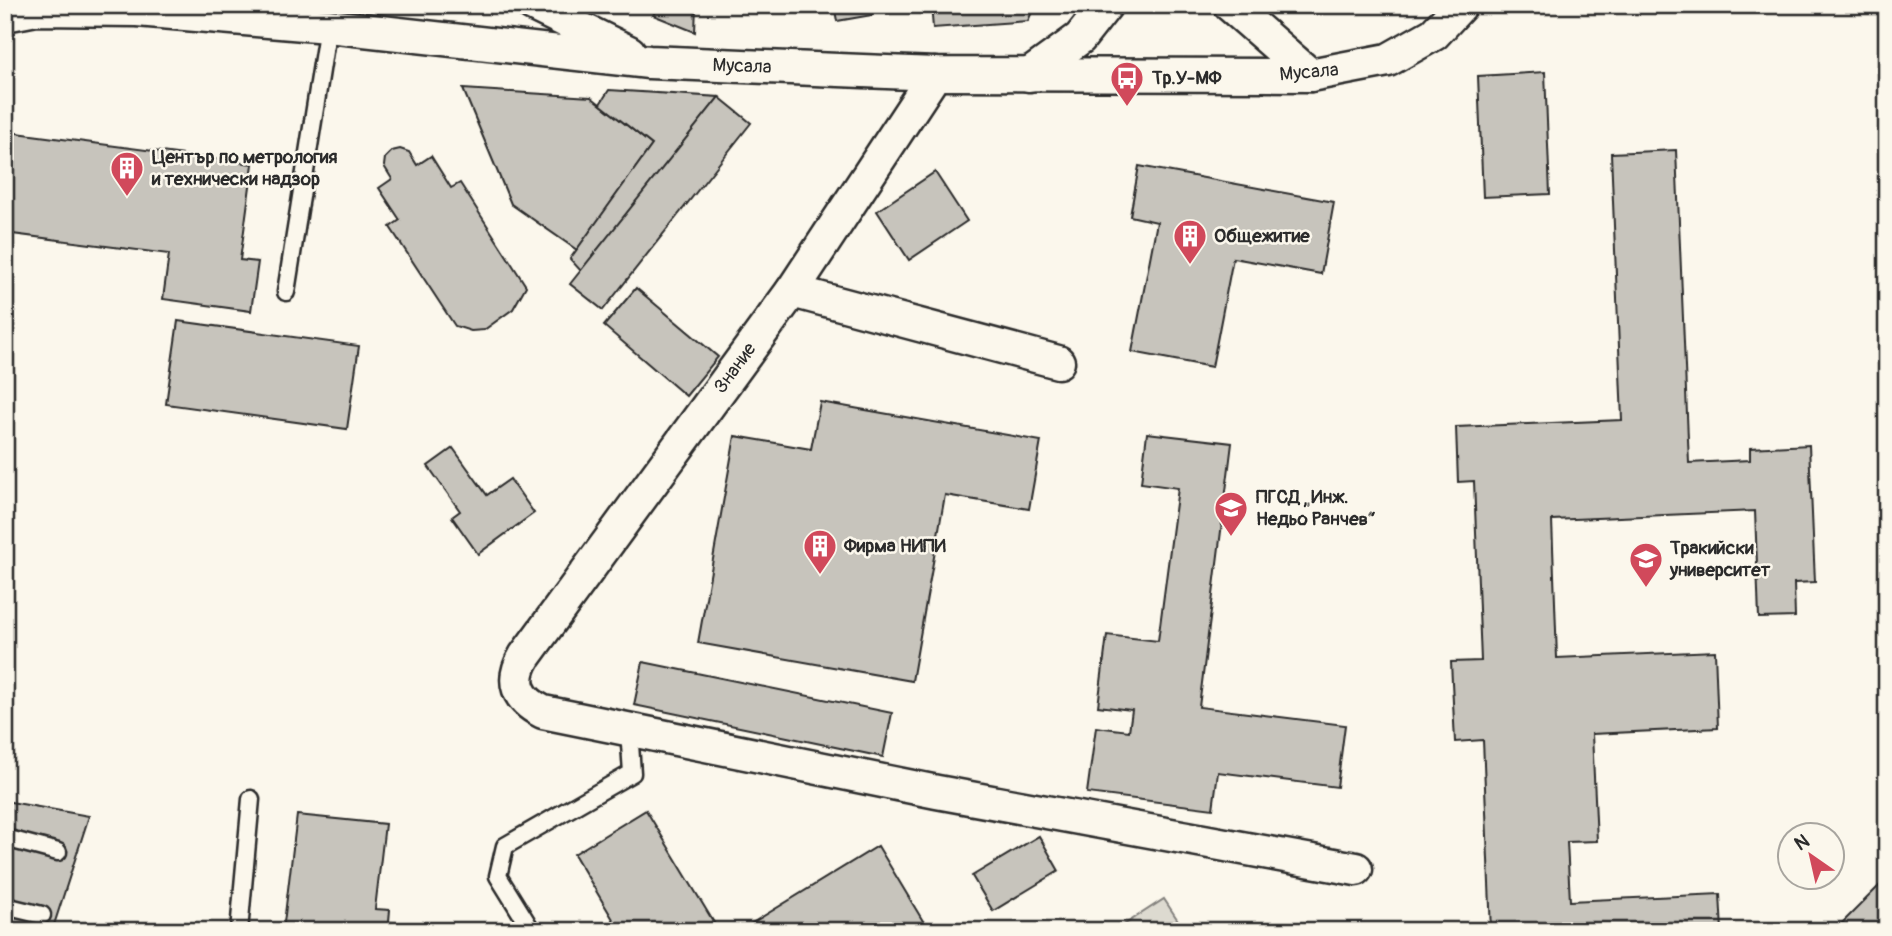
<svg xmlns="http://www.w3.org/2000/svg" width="1892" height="936" viewBox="0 0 1892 936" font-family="Pangolin,sans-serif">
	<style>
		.green { fill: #dddad0; stroke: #84827e; stroke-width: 2 }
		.building { fill: #c7c4bc; stroke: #2b2b2b; stroke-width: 2 }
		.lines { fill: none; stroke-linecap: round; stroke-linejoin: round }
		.service-casing { stroke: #2b2b2b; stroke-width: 21 }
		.minor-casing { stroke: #2b2b2b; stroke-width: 37 }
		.service { stroke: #fbf7ec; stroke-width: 16 }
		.minor { stroke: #fbf7ec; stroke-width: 32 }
		.labels { text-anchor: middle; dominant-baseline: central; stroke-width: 5; stroke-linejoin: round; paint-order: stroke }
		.street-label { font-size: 19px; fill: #2b2b2b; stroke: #fbf7ec }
		.poi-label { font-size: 19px; font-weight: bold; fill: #2b2b2b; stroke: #fbf7ec; text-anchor: start }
	</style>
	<rect width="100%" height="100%" fill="#fbf7ec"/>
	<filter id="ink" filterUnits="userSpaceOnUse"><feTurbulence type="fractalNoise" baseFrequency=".0143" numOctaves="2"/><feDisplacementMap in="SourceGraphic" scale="14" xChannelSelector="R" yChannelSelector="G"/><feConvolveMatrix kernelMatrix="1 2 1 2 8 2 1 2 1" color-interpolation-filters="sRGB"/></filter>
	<g filter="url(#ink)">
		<polygon class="green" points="1164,899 1185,931 1115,931 1116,930"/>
		<g class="building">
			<polygon points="660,5 666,9 668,5 696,5 695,32 653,15"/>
			<polygon points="834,5 870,5 872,15 837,21"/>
			<polygon points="931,5 1035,5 1028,21 933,28"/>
			<polygon points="1545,72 1550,194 1483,197 1478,76"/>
			<polygon points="463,89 591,97 652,145 577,250 511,204"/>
			<polygon points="609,90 719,97 581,271 570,259 652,145 600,104"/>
			<polygon points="719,97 751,123 603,310 570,284"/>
			<polygon points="9,132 253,164 240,260 258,262 251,311 163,299 169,254 5,233 5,164"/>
			<polygon points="400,149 409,152 417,165 431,156 451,188 460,183 526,286 513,309 484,330 471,331 455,326 390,227 400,220 379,188 392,179 384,166 385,158 392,151"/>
			<polygon points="1676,150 1689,463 1750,460 1750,448 1809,445 1815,582 1794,583 1795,617 1759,618 1755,511 1552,520 1557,658 1715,651 1718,728 1592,734 1597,841 1567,842 1570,901 1720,894 1722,931 1491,931 1483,740 1455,742 1451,662 1481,661 1474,481 1458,482 1456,427 1622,420 1611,153"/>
			<polygon points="1139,166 1334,202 1321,274 1233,258 1212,367 1132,352 1157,222 1130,216"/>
			<polygon points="935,172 967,221 909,260 877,211"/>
			<polygon points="636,288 718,357 686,396 604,326"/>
			<polygon points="178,321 359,346 347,429 166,404"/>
			<polygon points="820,402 1041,441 1029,509 945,495 912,681 698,643 735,436 811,449"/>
			<polygon points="1147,433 1232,443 1199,707 1345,725 1337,787 1218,772 1213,809 1087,793 1096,727 1129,731 1132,710 1098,706 1107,635 1158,641 1178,488 1141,483"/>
			<polygon points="453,448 487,495 510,479 534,513 478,554 452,517 460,511 428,466"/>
			<polygon points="643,662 892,713 883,757 634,705"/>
			<polygon points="5,801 89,816 52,931 5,931"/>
			<polygon points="646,810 719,931 620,931 574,854"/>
			<polygon points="297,815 385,824 375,909 390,910 389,922 421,926 421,931 283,931"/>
			<polygon points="1039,836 1059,871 993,911 972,876"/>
			<polygon points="878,846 929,931 739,931"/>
			<polygon points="1887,878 1887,931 1834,931"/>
		</g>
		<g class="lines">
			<defs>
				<g id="service">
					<polyline points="286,292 328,26"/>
					<polyline points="5,838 58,852"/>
					<polyline points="5,906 42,915"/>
					<polyline points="239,931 251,799"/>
					<polyline points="532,931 498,876 505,846 632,773 629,730"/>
				</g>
				<g id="minor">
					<polyline points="533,5 629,52"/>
					<polyline points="1230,5 1310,75"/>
					<polyline points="5,15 36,9 137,10 328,26 649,62 935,74 1310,75 1388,60 1434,34 1461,5"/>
					<path d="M935 74 792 291 525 656C510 681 517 699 543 712L937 792 1356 869"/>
					<polyline points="1029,75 1080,38 1106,5"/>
					<polyline points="792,291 1058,362"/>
				</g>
			</defs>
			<use href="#service" class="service-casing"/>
			<use href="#minor" class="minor-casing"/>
			<use href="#service" class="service"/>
			<use href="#minor" class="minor"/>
		</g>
	</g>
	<defs>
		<symbol id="bus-pin" viewBox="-11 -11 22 30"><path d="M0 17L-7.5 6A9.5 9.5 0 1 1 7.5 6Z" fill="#d1495b" stroke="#fbf7ec"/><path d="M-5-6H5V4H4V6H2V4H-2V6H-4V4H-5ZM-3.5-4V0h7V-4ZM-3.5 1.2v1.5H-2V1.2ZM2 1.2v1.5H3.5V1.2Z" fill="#fff"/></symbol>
		<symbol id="building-pin" viewBox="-11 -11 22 30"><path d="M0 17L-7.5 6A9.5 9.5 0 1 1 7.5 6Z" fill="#d1495b" stroke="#fbf7ec"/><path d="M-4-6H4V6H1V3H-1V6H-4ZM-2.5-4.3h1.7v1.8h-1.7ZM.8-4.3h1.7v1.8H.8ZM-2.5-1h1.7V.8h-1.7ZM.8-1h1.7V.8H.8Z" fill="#fff"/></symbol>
		<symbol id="school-pin" viewBox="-11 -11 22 30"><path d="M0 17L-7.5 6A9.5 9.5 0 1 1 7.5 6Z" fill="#d1495b" stroke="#fbf7ec"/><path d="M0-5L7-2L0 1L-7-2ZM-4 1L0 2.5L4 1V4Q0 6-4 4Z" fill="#fff"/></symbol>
		<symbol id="university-pin" viewBox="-11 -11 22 30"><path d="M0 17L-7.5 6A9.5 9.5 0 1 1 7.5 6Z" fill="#d1495b" stroke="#fbf7ec"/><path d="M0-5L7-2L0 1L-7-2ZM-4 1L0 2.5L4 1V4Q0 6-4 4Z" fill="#fff"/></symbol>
	</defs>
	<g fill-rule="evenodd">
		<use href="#bus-pin" x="1108" y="59" width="38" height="52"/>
		<use href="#building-pin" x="108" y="149" width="38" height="52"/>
		<use href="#building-pin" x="1171" y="217" width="38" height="52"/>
		<use href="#school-pin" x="1212" y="489" width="38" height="52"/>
		<use href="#building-pin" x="801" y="527" width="38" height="52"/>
		<use href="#university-pin" x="1627" y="540" width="38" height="52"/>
	</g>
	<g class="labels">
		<g class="street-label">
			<text transform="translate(742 66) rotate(2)">Мусала</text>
			<text transform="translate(1309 72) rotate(-5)">Мусала</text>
			<text transform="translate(735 368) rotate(-54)">Знание</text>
		</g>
		<g class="poi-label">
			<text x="1152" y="78">Тр.У-МФ</text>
			<text x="152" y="157">Център по метрология<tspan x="152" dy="22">и технически надзор</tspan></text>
			<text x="1214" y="236">Общежитие</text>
			<text x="1256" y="497">ПГСД „Инж.<tspan x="1256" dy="22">Недьо Ранчев“</tspan></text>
			<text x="844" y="546">Фирма НИПИ</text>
			<text x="1670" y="548">Тракийски<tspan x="1670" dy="22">университет</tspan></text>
		</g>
	</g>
	<rect width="1892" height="936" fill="none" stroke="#fbf7ec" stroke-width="28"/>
	<rect x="14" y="14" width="1864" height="908" fill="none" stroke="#2b2b2b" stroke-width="2.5" filter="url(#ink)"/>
	<g transform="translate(1811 856) rotate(326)"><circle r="33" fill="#fbf7ec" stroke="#a8a59f" stroke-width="2"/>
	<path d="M0-5L12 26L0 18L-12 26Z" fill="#d1495b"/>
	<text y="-10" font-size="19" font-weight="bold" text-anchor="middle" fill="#2b2b2b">N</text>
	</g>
</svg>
